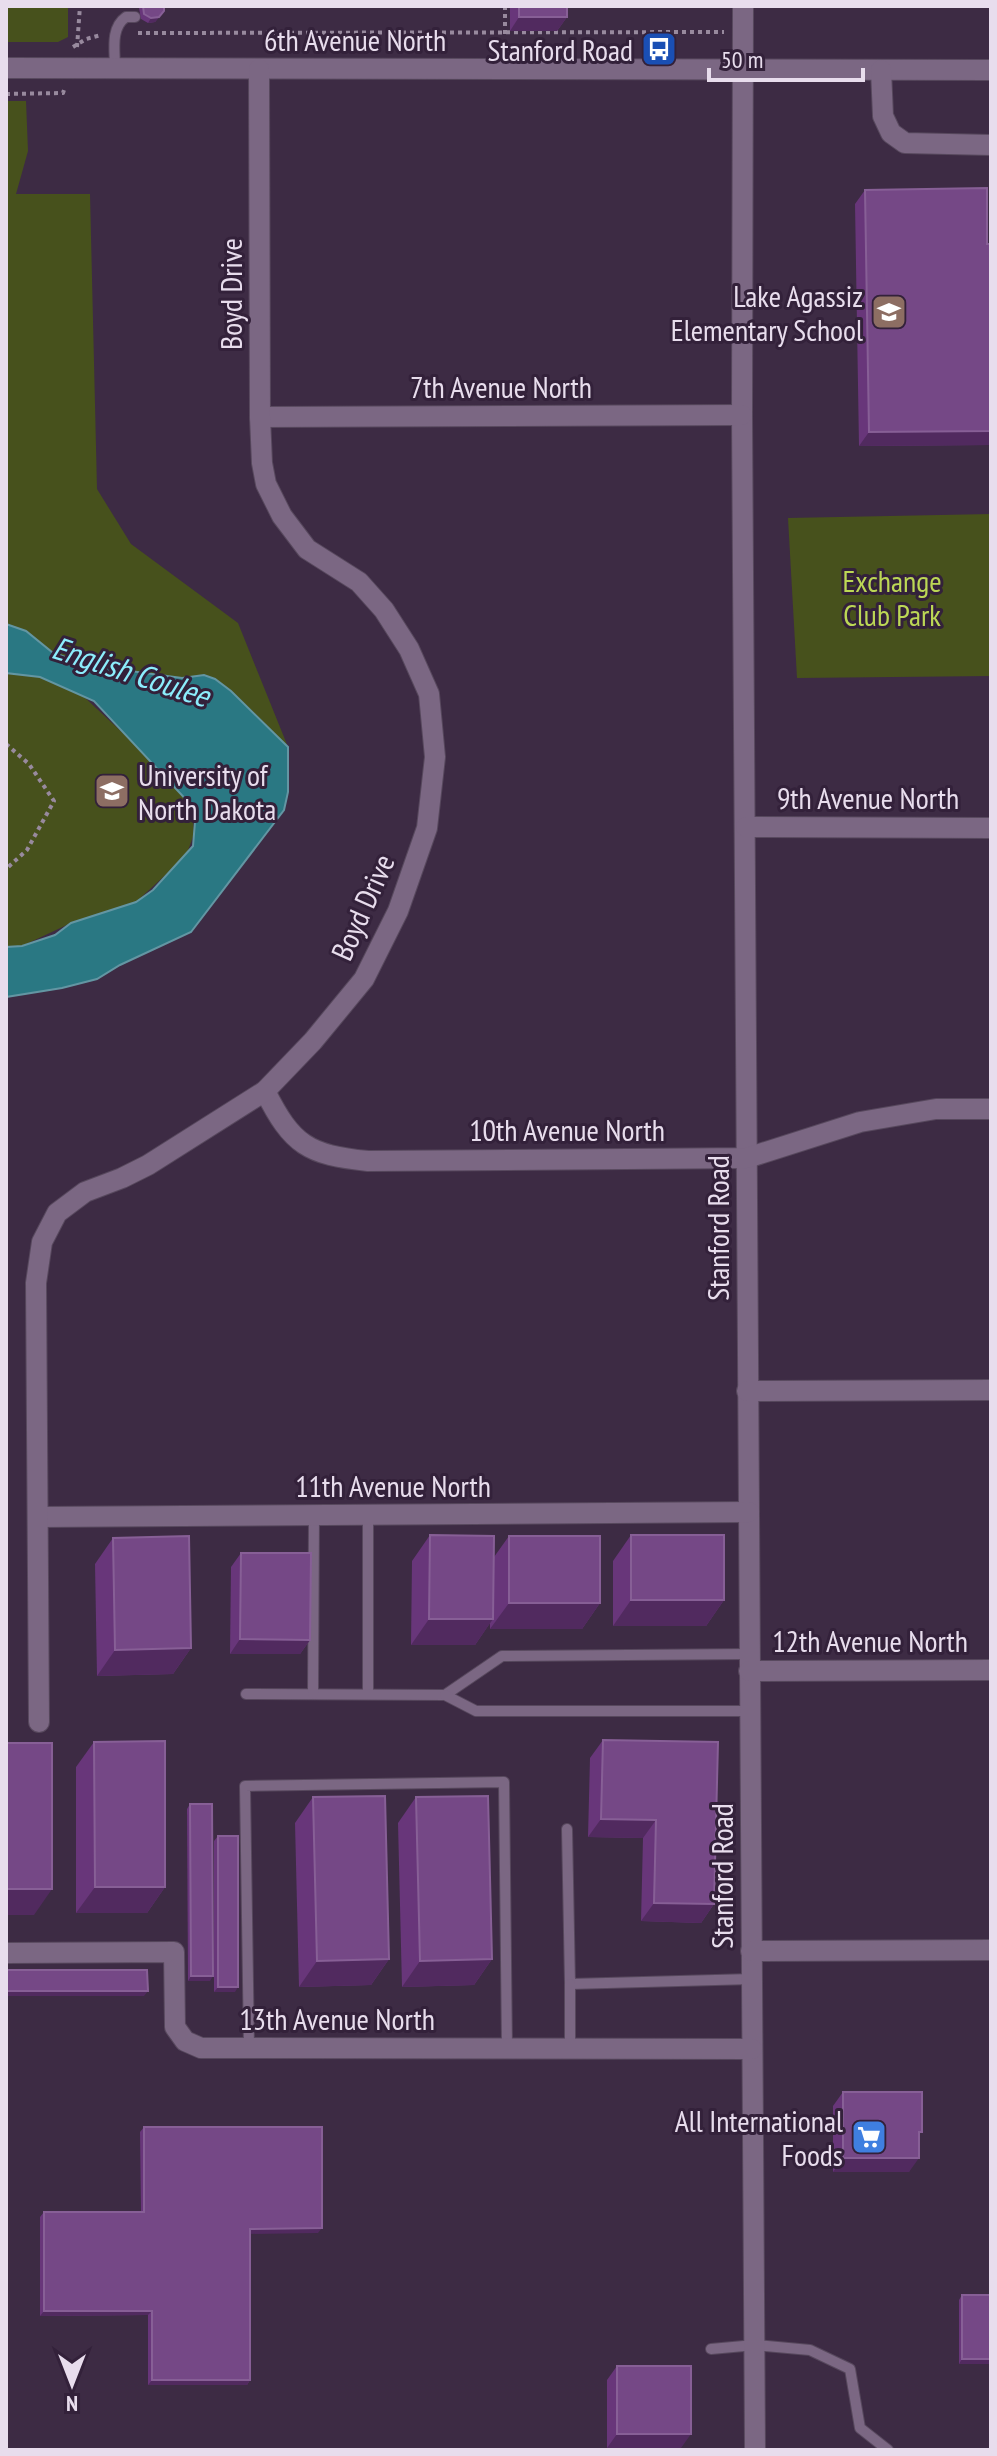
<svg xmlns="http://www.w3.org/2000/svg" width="997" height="2456" viewBox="0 0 997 2456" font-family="'PT Sans Narrow',sans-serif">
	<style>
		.green { fill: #47511c }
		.water { fill: #2a7883; stroke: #6396a3; stroke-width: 2 }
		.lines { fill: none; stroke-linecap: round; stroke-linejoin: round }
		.lane-casing { stroke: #57485d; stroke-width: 12 }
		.street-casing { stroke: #57485d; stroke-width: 22 }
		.path { stroke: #988a9e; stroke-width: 4; stroke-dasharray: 4 4; stroke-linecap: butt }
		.lane { stroke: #7b6783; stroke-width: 10 }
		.street { stroke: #7b6783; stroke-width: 20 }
		.wall { fill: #68367a }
		.shaded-wall { fill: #512a5f }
		.building { fill: #754886; stroke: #875f96; stroke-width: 2 }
		.labels { text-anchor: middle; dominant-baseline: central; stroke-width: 6; stroke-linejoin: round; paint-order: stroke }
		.street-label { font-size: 30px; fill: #e8dded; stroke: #33213a }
		.poi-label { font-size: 30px; fill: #e8dded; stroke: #33213a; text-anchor: end }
		.park-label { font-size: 30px; fill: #bcd755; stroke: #33213a }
		.water-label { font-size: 32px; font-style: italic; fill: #8cedfc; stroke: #33213a }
	</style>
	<rect width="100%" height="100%" fill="#3d2b44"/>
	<g class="green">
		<polygon points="6,6 68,6 68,37 58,42 6,42"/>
		<polygon points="6,101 26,101 28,151 16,194 90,194 97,489 131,544 238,623 288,747 231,691 215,680 182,678 86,665 52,652 26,631 6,624"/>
		<polygon points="991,514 991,676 797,678 788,518"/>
		<polygon points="6,673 40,677 81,694 143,752 192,806 194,834 186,856 136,902 71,923 22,946 6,947"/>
	</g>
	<polygon class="water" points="6,624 26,631 52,652 86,665 182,678 204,675 215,679 231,691 288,747 288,792 284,810 191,932 120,965 97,979 62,988 6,997 6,947 22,946 55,935 71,923 136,902 153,890 193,846 195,822 192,806 94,701 40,677 6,673"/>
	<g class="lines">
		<defs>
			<g id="lane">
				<path d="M115 68C115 51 110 28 126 17H135"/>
				<polyline points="368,1515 368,1694"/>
				<polyline points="246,1694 445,1695 502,1656 749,1654"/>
				<polyline points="313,1694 314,1515"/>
				<polyline points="445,1695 476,1711 750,1711"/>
				<polyline points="567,1829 570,1984 752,1979"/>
				<polyline points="570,1984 570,2049"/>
				<polyline points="249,2048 245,1786 504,1782 507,2049"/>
				<polyline points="711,2349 755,2345 810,2350 850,2369 860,2428 888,2450"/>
			</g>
			<g id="street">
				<polyline points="743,6 742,415 755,2450"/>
				<polyline points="6,68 991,70"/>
				<polyline points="881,70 883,116 891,133 905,143 991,145"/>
				<polyline points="260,417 742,415"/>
				<polyline points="746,827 991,828"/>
				<path d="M265 1091C292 1145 308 1155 368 1161L747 1158 860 1122 936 1109H991"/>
				<polyline points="747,1391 991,1390"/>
				<polyline points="38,1517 749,1512"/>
				<polyline points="749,1671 991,1670"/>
				<polyline points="39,1722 36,1283 42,1242 57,1213 85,1192 122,1178 148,1165 265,1091 313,1041 364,979 398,911 427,828 435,757 429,694 409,649 384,610 359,582 307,549 282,516 266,484 262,463 260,417 259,69"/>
				<polyline points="751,1951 991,1950"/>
				<polyline points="6,1953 174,1952 175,2027 185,2041 201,2048 752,2049"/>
			</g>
		</defs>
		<use href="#lane" class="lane-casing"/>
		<use href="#street" class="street-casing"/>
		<g class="path">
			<polyline points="505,6 505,34"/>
			<polyline points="138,33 724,32"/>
			<polyline points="73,47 86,39 101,35"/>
			<polyline points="77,47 80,6"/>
			<polyline points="6,94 63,93 65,87"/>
			<polyline points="6,744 29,764 54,801 27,850 6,869"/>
		</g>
		<use href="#lane" class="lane"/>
		<use href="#street" class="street"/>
	</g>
	<g class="wall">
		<polygon points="140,6 164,6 164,11 155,22 148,23 141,19 139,8"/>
		<polygon points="510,6 567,6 567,17 557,31 510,31"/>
		<polygon points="865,190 987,244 991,244 991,445 859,446 855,204"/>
		<polygon points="430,1535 494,1557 509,1536 600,1603 582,1629 490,1629 490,1623 475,1645 411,1645 412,1561"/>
		<polygon points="631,1535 724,1600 706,1626 613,1626 613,1561"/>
		<polygon points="113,1538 191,1648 173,1674 97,1676 95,1564"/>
		<polygon points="241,1553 310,1640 300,1654 230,1654 231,1567"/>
		<polygon points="603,1740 714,1904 701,1923 641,1921 643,1838 588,1837 590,1758"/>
		<polygon points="94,1742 165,1887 147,1913 76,1913 76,1767"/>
		<polygon points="313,1797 389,1959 371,1985 299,1987 295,1823"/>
		<polygon points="416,1797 492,1959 474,1985 402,1987 398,1823"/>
		<polygon points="190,1804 210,1981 188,1981 187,1809"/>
		<polygon points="218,1836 235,1992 214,1992 214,1841"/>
		<polygon points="843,2092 919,2137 909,2172 833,2172 833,2106"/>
		<polygon points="144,2127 318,2233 250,2233 250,2380 247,2385 148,2385 148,2315 40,2316 40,2217 44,2212 141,2212 140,2132"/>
		<polygon points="962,2295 991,2295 991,2364 959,2364 959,2300"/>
		<polygon points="617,2366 681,2448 607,2448 607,2380"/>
	</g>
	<g class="shaded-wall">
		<polygon points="164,11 155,22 148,23 151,18"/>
		<polygon points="519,17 567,17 557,31 510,31"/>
		<polygon points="991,431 991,445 859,446 869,432"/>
		<polygon points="631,1600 724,1600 706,1626 613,1626"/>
		<polygon points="509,1603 600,1603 582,1629 490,1629"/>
		<polygon points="429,1619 493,1619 475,1645 411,1645"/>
		<polygon points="240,1639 310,1640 300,1654 230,1654"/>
		<polygon points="191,1648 173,1674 97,1676 115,1650"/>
		<polygon points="601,1819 656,1820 643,1838 588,1837"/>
		<polygon points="95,1887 165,1887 147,1913 76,1913"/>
		<polygon points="6,1889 52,1889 34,1915 6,1915"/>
		<polygon points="654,1903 714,1904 701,1923 641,1921"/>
		<polygon points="389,1959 371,1985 299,1987 317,1961"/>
		<polygon points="492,1959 474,1985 402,1987 420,1961"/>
		<polygon points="191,1976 213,1976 210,1981 188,1981"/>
		<polygon points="218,1987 238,1987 235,1992 214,1992"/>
		<polygon points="6,1991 148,1991 144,1996 6,1996"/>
		<polygon points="843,2158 919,2158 909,2172 833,2172"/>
		<polygon points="322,2228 318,2233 246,2234 250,2229"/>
		<polygon points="44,2311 152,2311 148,2315 40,2316"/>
		<polygon points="962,2359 991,2359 991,2364 959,2364"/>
		<polygon points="152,2380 250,2380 247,2385 148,2385"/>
		<polygon points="617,2434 691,2434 681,2448 607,2448"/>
	</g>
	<g class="building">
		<polygon points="143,6 164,6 164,11 159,17 151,18 144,14"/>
		<rect x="519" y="6" width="48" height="11"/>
		<polygon points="987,188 987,244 991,244 991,431 869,432 865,190"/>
		<polygon points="430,1535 494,1536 493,1619 429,1619"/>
		<rect x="631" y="1535" width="93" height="65"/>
		<polygon points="189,1536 191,1648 115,1650 113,1538"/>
		<rect x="509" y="1536" width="91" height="67"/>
		<polygon points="241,1553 311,1553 310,1640 240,1639"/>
		<polygon points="603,1740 718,1742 714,1904 654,1903 656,1820 601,1819"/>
		<polygon points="165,1741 165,1887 95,1887 94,1742"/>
		<rect x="6" y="1743" width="46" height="146"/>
		<polygon points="385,1796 389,1959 317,1961 313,1797"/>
		<polygon points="488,1796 492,1959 420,1961 416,1797"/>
		<polygon points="190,1804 212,1804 213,1976 191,1976"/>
		<rect x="218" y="1836" width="20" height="151"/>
		<polygon points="6,1970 147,1970 148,1991 6,1991"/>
		<polygon points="843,2092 922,2092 922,2132 919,2132 919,2158 843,2158"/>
		<polygon points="144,2127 322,2127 322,2228 250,2229 250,2380 152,2380 152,2311 44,2311 44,2212 144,2212"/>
		<rect x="962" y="2295" width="29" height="64"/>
		<rect x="617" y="2366" width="74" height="68"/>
	</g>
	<defs>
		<symbol id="bus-square" viewBox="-11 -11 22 22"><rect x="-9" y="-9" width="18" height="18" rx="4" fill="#1a4fb4" stroke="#33213a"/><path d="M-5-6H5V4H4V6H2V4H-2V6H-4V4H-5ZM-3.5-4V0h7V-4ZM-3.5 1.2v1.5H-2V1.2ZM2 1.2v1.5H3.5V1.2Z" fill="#fff"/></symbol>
		<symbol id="school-square" viewBox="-11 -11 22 22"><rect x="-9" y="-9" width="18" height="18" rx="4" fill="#8d6e63" stroke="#33213a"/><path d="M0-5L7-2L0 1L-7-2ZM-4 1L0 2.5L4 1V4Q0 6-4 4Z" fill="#fff"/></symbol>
		<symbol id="university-square" viewBox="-11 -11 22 22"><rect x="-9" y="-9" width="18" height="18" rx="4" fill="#8d6e63" stroke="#33213a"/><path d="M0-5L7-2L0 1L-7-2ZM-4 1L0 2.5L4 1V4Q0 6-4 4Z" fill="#fff"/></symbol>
		<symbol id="supermarket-square" viewBox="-11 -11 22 22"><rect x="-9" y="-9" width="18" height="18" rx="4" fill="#3f7fe0" stroke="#33213a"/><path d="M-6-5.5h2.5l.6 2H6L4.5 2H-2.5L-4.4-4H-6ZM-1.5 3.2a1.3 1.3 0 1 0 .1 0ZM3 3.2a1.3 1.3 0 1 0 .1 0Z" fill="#fff"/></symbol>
	</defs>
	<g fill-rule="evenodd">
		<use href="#bus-square" x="639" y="29" width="40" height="40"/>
		<use href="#school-square" x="869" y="292" width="40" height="40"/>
		<use href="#university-square" x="92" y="771" width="40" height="40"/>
		<use href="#supermarket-square" x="849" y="2117" width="40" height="40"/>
	</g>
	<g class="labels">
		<g class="street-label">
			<text x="355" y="39">6th Avenue North</text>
			<text transform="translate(230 294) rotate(-90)">Boyd Drive</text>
			<text x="501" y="386">7th Avenue North</text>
			<text x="868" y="797">9th Avenue North</text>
			<text transform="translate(362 907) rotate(-66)">Boyd Drive</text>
			<text x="567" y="1129">10th Avenue North</text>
			<text transform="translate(717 1228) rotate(-90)">Stanford Road</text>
			<text x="393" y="1485">11th Avenue North</text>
			<text x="870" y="1640">12th Avenue North</text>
			<text transform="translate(721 1876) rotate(-90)">Stanford Road</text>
			<text x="337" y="2018">13th Avenue North</text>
		</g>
		<g class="poi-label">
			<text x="633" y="49">Stanford Road</text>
			<text x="863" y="295">Lake Agassiz<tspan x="863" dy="34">Elementary School</tspan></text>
			<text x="138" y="774" text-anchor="start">University of<tspan x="138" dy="34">North Dakota</tspan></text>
			<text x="843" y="2120">All International<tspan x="843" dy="34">Foods</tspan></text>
		</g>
		<g class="park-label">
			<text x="892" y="580">Exchange<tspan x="892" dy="34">Club Park</tspan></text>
		</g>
		<g class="water-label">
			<text transform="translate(131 671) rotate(18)">English Coulee</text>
		</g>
	</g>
	<rect width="997" height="2456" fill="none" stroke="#e8dded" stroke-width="16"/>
	<g transform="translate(72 2384) rotate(180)" stroke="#33213a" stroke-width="6" paint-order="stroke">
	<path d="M0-6L14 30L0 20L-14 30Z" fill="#e8dded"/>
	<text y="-12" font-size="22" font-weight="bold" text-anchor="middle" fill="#e8dded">N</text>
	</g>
	<path d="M709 68v12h154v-12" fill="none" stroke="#e8dded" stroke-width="4"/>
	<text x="721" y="68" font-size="24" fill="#e8dded" stroke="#33213a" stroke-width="6" paint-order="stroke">50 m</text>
</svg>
